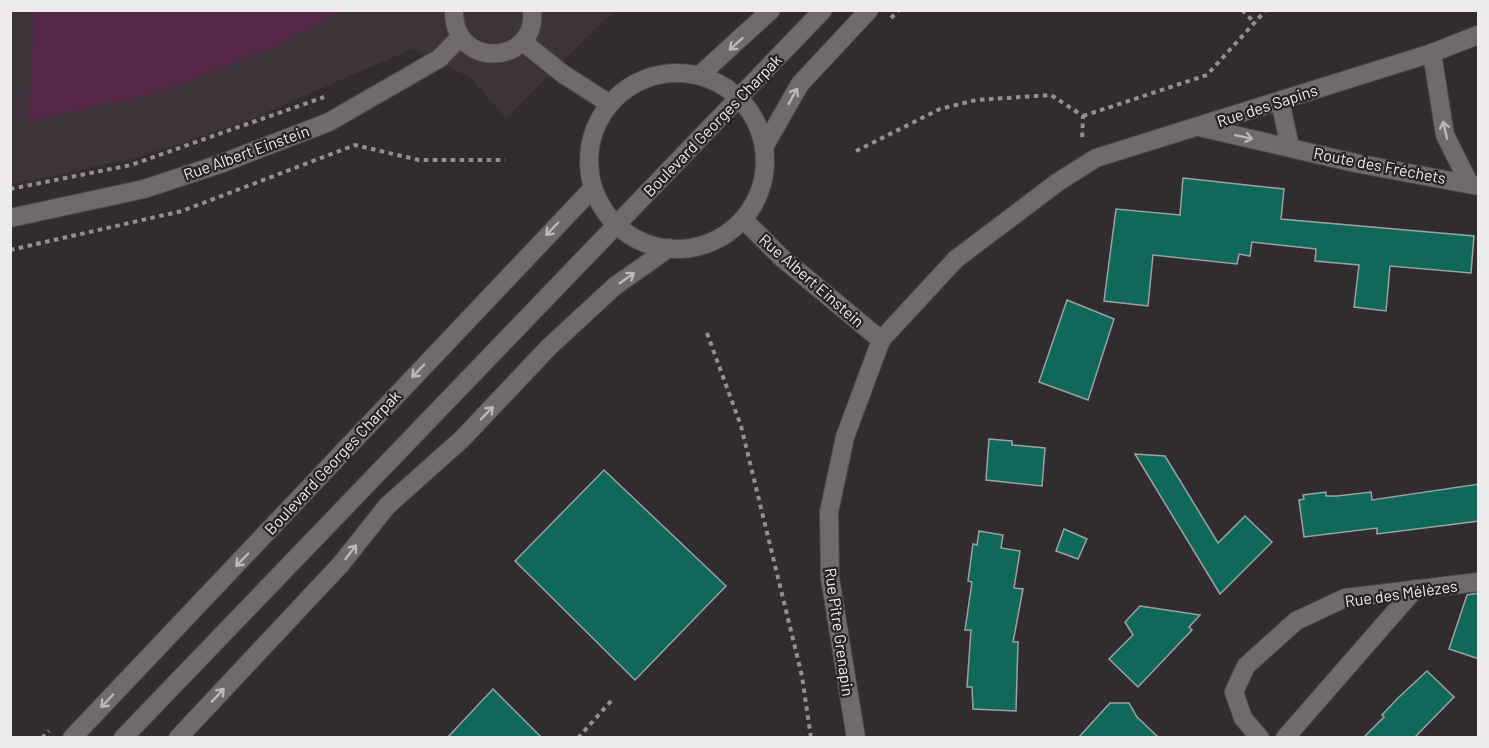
<svg xmlns="http://www.w3.org/2000/svg" width="1489" height="748" viewBox="0 0 1489 748" font-family="Barlow,sans-serif">
	<style>
		.built { fill: #3d3339 }
		.green { fill: #562847 }
		.building { fill: #0f685a; stroke: #9ca2a1; stroke-width: 1.5 }
		.lines { fill: none; stroke-linecap: round; stroke-linejoin: round }
		.street-casing { stroke: #4c484a; stroke-width: 20 }
		.secondary-casing { stroke: #4c484a; stroke-width: 20 }
		.path { stroke: #939092; stroke-width: 4; stroke-dasharray: 4.5 4.5; stroke-linecap: butt }
		.street { stroke: #6f6a6d; stroke-width: 18 }
		.secondary { stroke: #6f6a6d; stroke-width: 18 }
		.oneway { stroke: #bbb7ba }
		.labels { text-anchor: middle; dominant-baseline: central; stroke-width: 4.5; stroke-linejoin: round; paint-order: stroke }
		.street-label { font-size: 16px; fill: #eeebed; stroke: #272325 }
	</style>
	<rect width="100%" height="100%" fill="#312d2f"/>
	<polygon class="built" points="11,11 614,11 506,118 471,78 412,49 242,123 173,146 134,158 11,185"/>
	<polygon class="green" points="34,11 34,10 344,11 271,48 161,92 29,121"/>
	<g class="building">
		<polygon points="1183,178 1284,189 1281,219 1474,236 1471,273 1390,266 1386,311 1354,307 1359,265 1315,261 1316,249 1252,242 1250,256 1239,254 1237,264 1153,255 1148,306 1104,301 1116,209 1180,215"/>
		<polygon points="1067,300 1114,319 1088,400 1039,382"/>
		<polygon points="989,439 1012,441 1012,445 1045,448 1042,486 986,480"/>
		<polygon points="1135,454 1165,456 1218,543 1245,516 1272,542 1220,594"/>
		<polygon points="604,470 726,586 635,680 515,561"/>
		<polygon points="1479,484 1479,521 1377,534 1377,528 1304,537 1299,500 1304,499 1303,495 1326,492 1326,496 1337,496 1371,492 1372,500"/>
		<polygon points="1064,529 1087,539 1078,559 1056,551"/>
		<polygon points="979,531 1003,535 1001,548 1020,551 1014,588 1023,589 1013,642 1018,642 1016,711 973,709 972,687 967,687 971,630 965,630 972,582 968,581 973,544 977,545"/>
		<polygon points="1479,593 1479,659 1449,649 1467,595"/>
		<polygon points="1140,606 1200,615 1189,627 1192,630 1138,687 1109,659 1133,635 1125,622"/>
		<polygon points="1427,671 1454,697 1414,738 1363,738 1384,717 1382,715 1398,698"/>
		<polygon points="493,689 542,738 447,738"/>
		<polygon points="1110,703 1129,703 1137,717 1159,738 1078,738"/>
	</g>
	<g class="lines">
		<defs>
			<g id="street">
				<polyline points="1260,738 1243,718 1234,692 1246,666 1296,621 1345,598 1478,582"/>
				<polyline points="1285,738 1415,589"/>
			</g>
			<g id="secondary">
				<path d="M454 10C452 70 538 66 532 10"/>
				<polyline points="523,42 563,74 610,104"/>
				<polyline points="1432,53 1445,135 1469,183"/>
				<circle cx="677" cy="161" r="88"/>
				<polyline points="700,75 771,10"/>
				<polyline points="1280,101 1290,147"/>
				<polyline points="1199,127 1355,163 1478,186"/>
				<polyline points="764,147 800,84 869,10"/>
				<polyline points="10,218 144,189 220,164 329,122 440,58 460,37"/>
				<polyline points="743,219 781,257 881,340"/>
				<polyline points="72,738 593,188"/>
				<polyline points="123,738 823,10"/>
				<polyline points="178,738 341,564 387,506 462,439 549,347 615,286 669,248"/>
				<polyline points="856,738 830,578 829,512 845,437 881,340 956,259 1058,182 1096,158 1432,53 1478,35"/>
			</g>
		</defs>
		<use href="#street" class="street-casing"/>
		<use href="#secondary" class="secondary-casing"/>
		<g class="path">
			<polyline points="1242,10 1255,23"/>
			<polyline points="731,11 731,10"/>
			<polyline points="891,18 899,10"/>
			<polyline points="1083,116 1207,75 1266,10"/>
			<polyline points="856,151 940,109 976,100 1051,95 1083,116 1082,141"/>
			<polyline points="10,189 131,165 324,97"/>
			<polyline points="10,250 182,211 355,145 419,160 505,160"/>
			<polyline points="707,333 741,426 802,676 811,738"/>
			<polyline points="42,738 49,731"/>
			<polyline points="578,738 612,700"/>
		</g>
		<use href="#street" class="street"/>
		<use href="#secondary" class="secondary"/>
	</g>
	<defs><path id="oneway-shaft" d="M-6 0H5M1.5-3L5.5 0L1.5 3" fill="none" stroke-width="1.6" stroke-linecap="round" stroke-linejoin="round" transform="scale(1.5)"/></defs>
	<g class="oneway">
		<use href="#oneway-shaft" transform="translate(736 44) rotate(138)"/>
		<use href="#oneway-shaft" transform="translate(793 96) rotate(-61)"/>
		<use href="#oneway-shaft" transform="translate(1445 130) rotate(-103)"/>
		<use href="#oneway-shaft" transform="translate(1244 137) rotate(12)"/>
		<use href="#oneway-shaft" transform="translate(552 229) rotate(134)"/>
		<use href="#oneway-shaft" transform="translate(627 278) rotate(-35)"/>
		<use href="#oneway-shaft" transform="translate(418 371) rotate(134)"/>
		<use href="#oneway-shaft" transform="translate(487 413) rotate(-46)"/>
		<use href="#oneway-shaft" transform="translate(351 552) rotate(-52)"/>
		<use href="#oneway-shaft" transform="translate(242 560) rotate(134)"/>
		<use href="#oneway-shaft" transform="translate(218 695) rotate(-47)"/>
		<use href="#oneway-shaft" transform="translate(107 701) rotate(134)"/>
	</g>
	<g class="labels">
		<g class="street-label">
			<text transform="translate(1267 105) rotate(-18)">Rue des Sapins</text>
			<text transform="translate(712 125) rotate(-46)">Boulevard Georges Charpak</text>
			<text transform="translate(246 152) rotate(-20)">Rue Albert Einstein</text>
			<text transform="translate(1380 165) rotate(11)">Route des Fréchets</text>
			<text transform="translate(812 280) rotate(41)">Rue Albert Einstein</text>
			<text transform="translate(332 462) rotate(-47)">Boulevard Georges Charpak</text>
			<text transform="translate(1401 593) rotate(-8)">Rue des Mélèzes</text>
			<text transform="translate(840 632) rotate(82)">Rue Pitre Grenapin</text>
		</g>
	</g>
	<rect width="1489" height="748" fill="none" stroke="#eeebed" stroke-width="24"/>
</svg>
